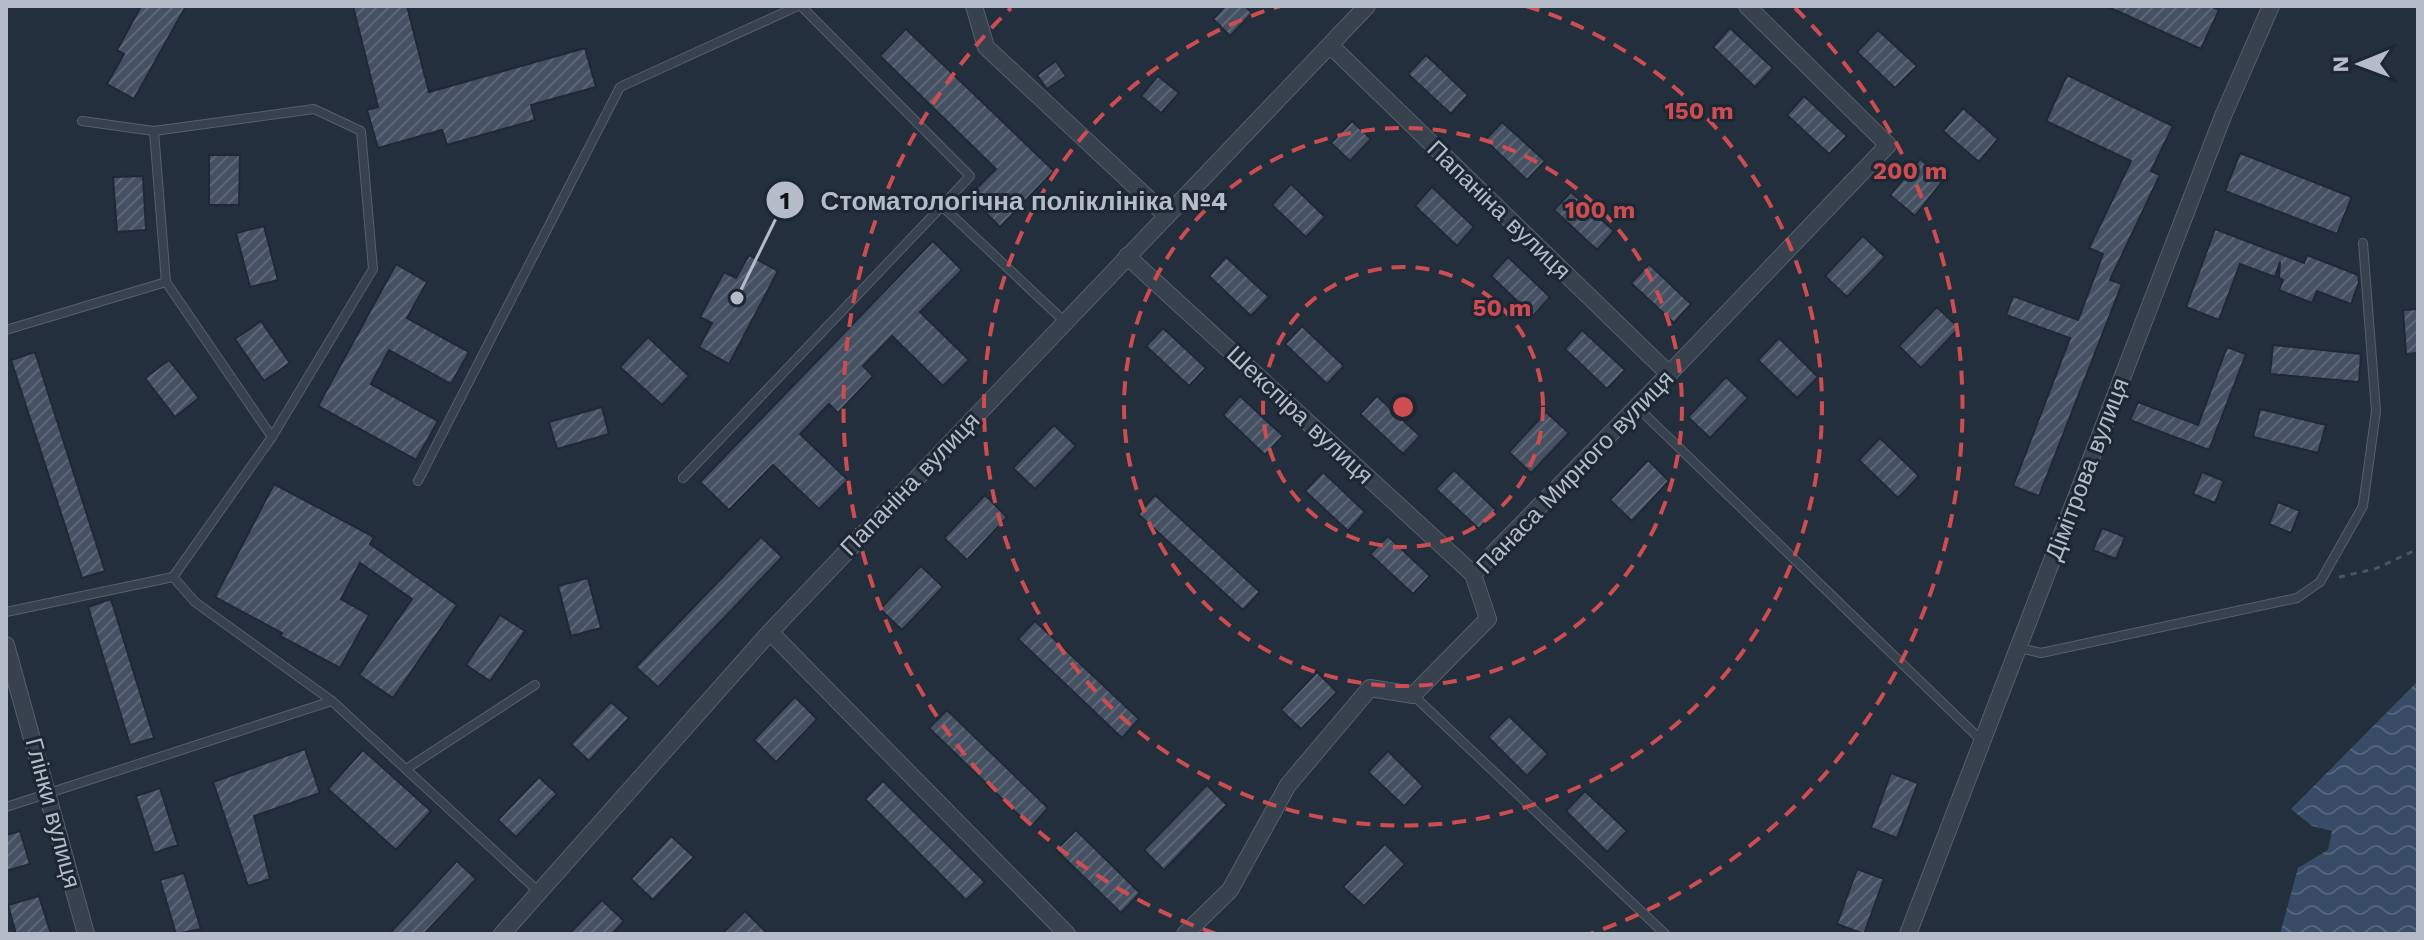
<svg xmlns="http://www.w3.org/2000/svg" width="2424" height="940" viewBox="0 0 2424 940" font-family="'Work Sans',sans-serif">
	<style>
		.water { fill: url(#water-waves) }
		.building { fill: url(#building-hatch); stroke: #1f2835; stroke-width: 2 }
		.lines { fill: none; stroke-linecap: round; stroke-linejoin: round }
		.service-casing { stroke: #565f6c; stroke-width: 10 }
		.minor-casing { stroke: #565f6c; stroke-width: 18 }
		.path { stroke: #44595c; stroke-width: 3; stroke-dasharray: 6 6; stroke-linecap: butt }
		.service { stroke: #38414e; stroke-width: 8 }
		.minor { stroke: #38414e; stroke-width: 16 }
		.ring { fill: none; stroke: #ce4d50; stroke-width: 4; stroke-dasharray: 14 10 }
		.labels { text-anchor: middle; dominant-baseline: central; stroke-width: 6; stroke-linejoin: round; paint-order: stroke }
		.street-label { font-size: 24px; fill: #b4bcc9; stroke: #1d2633 }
		.centre { fill: #ce4d50; stroke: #1d2633; stroke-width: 4 }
		.ring-label { font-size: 24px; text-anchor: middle; font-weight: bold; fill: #ce4d50; stroke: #1d2633; stroke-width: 6; stroke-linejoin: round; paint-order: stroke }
		.leader { fill: none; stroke: #b4bcc9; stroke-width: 3 }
		.callout-dot { fill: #b4bcc9; stroke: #1d2633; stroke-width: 3 }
		.mark-label { font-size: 24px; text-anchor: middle; font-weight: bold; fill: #111 }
		.callout-label { font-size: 26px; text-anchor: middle; font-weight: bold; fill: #b4bcc9; stroke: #1d2633; stroke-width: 6; stroke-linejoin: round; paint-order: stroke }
	</style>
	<defs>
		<pattern id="water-waves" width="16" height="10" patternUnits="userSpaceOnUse" patternTransform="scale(2)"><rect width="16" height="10" fill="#394c67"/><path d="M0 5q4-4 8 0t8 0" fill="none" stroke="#53647b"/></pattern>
		<pattern id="building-hatch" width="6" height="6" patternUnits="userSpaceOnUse" patternTransform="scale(2)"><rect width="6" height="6" fill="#455162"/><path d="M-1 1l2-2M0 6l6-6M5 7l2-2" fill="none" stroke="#5d6877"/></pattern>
	</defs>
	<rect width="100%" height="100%" fill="#242f3e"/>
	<polygon class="water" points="2418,681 2418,934 2280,934 2298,868 2328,850 2332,831 2312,826 2291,809"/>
	<g class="building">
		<polygon points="141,6 186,6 134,99 107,84 124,54 117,50"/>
		<polygon points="353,6 407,6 429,92 585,48 596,87 531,105 535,120 447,145 442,130 378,148 367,110 378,107"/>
		<polygon points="1225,6 1245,6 1252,13 1230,36 1213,19"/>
		<polygon points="2106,6 2211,6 2219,10 2201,49"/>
		<polygon points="1730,28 1773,68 1755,87 1713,47"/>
		<polygon points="906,29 1054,171 1000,227 969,196 996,169 880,56"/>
		<polygon points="1878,30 1917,66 1895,88 1857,52"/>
		<polygon points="1426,55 1468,95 1451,114 1408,74"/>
		<polygon points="1056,61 1066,76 1047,89 1037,75"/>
		<polygon points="2067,75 2173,126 2151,171 2160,175 2110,280 2122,284 2039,496 2013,486 2070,338 2006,315 2013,296 2078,320 2103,254 2089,248 2131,161 2046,121"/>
		<polygon points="1158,76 1179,93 1161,113 1141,96"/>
		<polygon points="1804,96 1847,136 1829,154 1787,115"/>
		<polygon points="1963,108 1998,139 1979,162 1943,131"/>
		<polygon points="1352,121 1371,139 1350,161 1331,143"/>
		<polygon points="1502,122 1545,161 1527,180 1485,140"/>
		<polygon points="2240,153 2352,197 2337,234 2225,191"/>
		<polygon points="209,155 240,155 239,205 209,205"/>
		<polygon points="1920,159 1944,179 1915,216 1890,195"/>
		<polygon points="143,176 146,230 117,232 113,177"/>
		<polygon points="1291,184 1325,217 1306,237 1272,205"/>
		<polygon points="1432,187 1474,227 1457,246 1415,206"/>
		<polygon points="1571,192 1614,231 1597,250 1554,210"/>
		<polygon points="264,226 278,280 250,287 236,233"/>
		<polygon points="2215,229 2304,263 2307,255 2358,275 2359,282 2351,304 2317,291 2312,303 2279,290 2283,280 2279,278 2280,262 2275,277 2240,264 2219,320 2186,307"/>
		<polygon points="1863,236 1885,257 1847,297 1825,276"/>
		<polygon points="933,241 962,270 920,312 969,360 943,386 892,336 863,366 873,376 838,413 829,404 800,434 848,480 819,509 773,465 729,510 700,482"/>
		<polygon points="749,255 778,271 729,364 699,347 712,323 700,317 724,272 736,278"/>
		<polygon points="1226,257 1269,297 1251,316 1209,276"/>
		<polygon points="1508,257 1550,297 1533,316 1491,276"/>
		<polygon points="396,264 427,282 407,318 469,352 451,384 389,350 371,384 438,421 416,460 318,406"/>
		<polygon points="1649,264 1691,304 1674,323 1631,283"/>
		<polygon points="1937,307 1959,328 1921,368 1899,346"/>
		<polygon points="2418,309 2418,353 2406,354 2403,310"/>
		<polygon points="261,321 290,363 264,381 235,339"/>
		<polygon points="1302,326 1344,366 1327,384 1285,344"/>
		<polygon points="1163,328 1206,368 1189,386 1146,346"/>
		<polygon points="1582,330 1625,370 1607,389 1565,349"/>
		<polygon points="648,337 689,376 662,405 620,367"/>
		<polygon points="1779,338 1818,377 1797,398 1758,360"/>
		<polygon points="2273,345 2361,354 2359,382 2270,374"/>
		<polygon points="2227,347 2246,354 2209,450 2130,420 2138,402 2198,425"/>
		<polygon points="35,352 105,571 82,578 11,360"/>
		<polygon points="169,360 199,398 175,417 145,378"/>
		<polygon points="1726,377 1748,398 1710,438 1688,417"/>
		<polygon points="1240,396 1283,436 1265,455 1223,415"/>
		<polygon points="1377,396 1420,436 1403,454 1360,414"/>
		<polygon points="602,407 609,434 557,449 549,422"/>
		<polygon points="2260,409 2326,425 2318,453 2253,437"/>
		<polygon points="1546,412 1569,433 1531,473 1509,452"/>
		<polygon points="1054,425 1076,446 1035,489 1013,468"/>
		<polygon points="1880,438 1919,476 1898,498 1859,460"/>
		<polygon points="1648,460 1669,481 1632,521 1610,500"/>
		<polygon points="1454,470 1496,510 1479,529 1436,489"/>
		<polygon points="1323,472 1365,512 1348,531 1305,491"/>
		<polygon points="2202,472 2224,481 2215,503 2193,494"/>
		<polygon points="274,484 374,537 370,544 457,605 393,698 359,675 412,599 360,563 341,599 369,615 340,668 280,636 282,633 215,597"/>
		<polygon points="985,495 1007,517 967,560 944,538"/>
		<polygon points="1155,495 1260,592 1243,610 1138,514"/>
		<polygon points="2278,502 2300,511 2291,533 2269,524"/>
		<polygon points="2102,528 2125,537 2116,559 2093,550"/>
		<polygon points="1388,536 1430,576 1413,594 1370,554"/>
		<polygon points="761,537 782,557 658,687 636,667"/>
		<polygon points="921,566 943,587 902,630 880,609"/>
		<polygon points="588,578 601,628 571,636 558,586"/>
		<polygon points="111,599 154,738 130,745 88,607"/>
		<polygon points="500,615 525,631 490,681 466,665"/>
		<polygon points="1035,621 1139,719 1122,738 1018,639"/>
		<polygon points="1317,672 1337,692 1301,729 1281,710"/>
		<polygon points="795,697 817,719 776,762 754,740"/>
		<polygon points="611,702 629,718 589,761 571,744"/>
		<polygon points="947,710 1048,808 1031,827 929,728"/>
		<polygon points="1509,716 1548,754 1527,776 1488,737"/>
		<polygon points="305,749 320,793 254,816 270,879 248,886 213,782"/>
		<polygon points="363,750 431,811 396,850 328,789"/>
		<polygon points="1388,751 1423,786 1404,806 1368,772"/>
		<polygon points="1891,773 1918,783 1897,838 1871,828"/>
		<polygon points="539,777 557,794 516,837 498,820"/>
		<polygon points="883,781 985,882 966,900 865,799"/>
		<polygon points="1207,785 1227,805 1164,870 1144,850"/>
		<polygon points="160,788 178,845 154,853 136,796"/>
		<polygon points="1585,791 1627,831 1607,852 1566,811"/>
		<polygon points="1076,830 1140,893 1121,913 1056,850"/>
		<polygon points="20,831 30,864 6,871 6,835"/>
		<polygon points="671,836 694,857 653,900 631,879"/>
		<polygon points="1385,844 1405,864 1364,906 1343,887"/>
		<polygon points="457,861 476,879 424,934 389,934"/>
		<polygon points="1857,869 1884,879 1864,934 1837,924"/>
		<polygon points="184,873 201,929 176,934 160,880"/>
		<polygon points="39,896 51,934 16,934 8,905"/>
		<polygon points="602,900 624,921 612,934 569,934"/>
		<polygon points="745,911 768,934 722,934"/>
	</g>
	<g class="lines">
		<defs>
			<g id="service">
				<polyline points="801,6 970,176 942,206"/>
				<polyline points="82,121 154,131 314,109 361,131 373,269 272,437"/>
				<polyline points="154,131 166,282"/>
				<polyline points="6,330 166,282 272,437 173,577 6,612"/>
				<polyline points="1637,407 1981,740"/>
				<polyline points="683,478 942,206 1065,322"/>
				<polyline points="418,481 620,87 798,6"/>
				<polyline points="173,577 195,602 332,701 539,892"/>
				<polyline points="2019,648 2041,653 2297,598 2320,582 2363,506 2376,411 2363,243"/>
				<polyline points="1413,695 1665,934"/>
				<polyline points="406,769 535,685"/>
				<polyline points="6,807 332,701"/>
			</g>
			<g id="minor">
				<polyline points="974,6 986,47 1167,216"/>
				<polyline points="1330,45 1669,374"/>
				<polyline points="1127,256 1473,574 1488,619 1413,695 1370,688 1288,785 1230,890 1185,934"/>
				<polyline points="1473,574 1669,374 1888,145 1747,6"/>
				<polyline points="770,632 1067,934"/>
				<polyline points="6,645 86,934"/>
				<polyline points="502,934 770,632 1367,6"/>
				<polyline points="1908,934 2223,116 2271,6"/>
			</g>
		</defs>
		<use href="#service" class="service-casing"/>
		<use href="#minor" class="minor-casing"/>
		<polyline class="path" points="2339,577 2375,569 2418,549"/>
		<use href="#service" class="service"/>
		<use href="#minor" class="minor"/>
	</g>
	<g class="ring">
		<circle cx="1403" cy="407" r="140"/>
		<circle cx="1403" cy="407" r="279"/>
		<path d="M1526 6A419 419 0 1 1 1280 6"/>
		<path d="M1216 934A559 559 0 0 1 1011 8M1795 8A559 559 0 0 1 1590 934"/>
	</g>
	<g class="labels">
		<g class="street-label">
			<text transform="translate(1499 210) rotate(44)">Папаніна вулиця</text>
			<text transform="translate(1300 415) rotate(43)">Шекспіра вулиця</text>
			<text transform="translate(2087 469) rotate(-69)">Дімітрова вулиця</text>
			<text transform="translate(1575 472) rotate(-46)">Панаса Мирного вулиця</text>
			<text transform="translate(910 484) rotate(-46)">Папаніна вулиця</text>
			<text transform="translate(53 813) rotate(75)">Глінки вулиця</text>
		</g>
	</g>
	<circle cx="1403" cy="407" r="12" class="centre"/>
	<g class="ring-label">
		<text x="1699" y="119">150 m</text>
		<text x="1910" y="179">200 m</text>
		<text x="1600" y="218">100 m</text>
		<text x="1502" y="316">50 m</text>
	</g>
	<path class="leader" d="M737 298L785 200"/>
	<g class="callout-dot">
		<circle cx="737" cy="298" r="8"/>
		<circle cx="785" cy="200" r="20"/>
	</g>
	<g class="mark-label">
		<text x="785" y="209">1</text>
	</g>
	<g class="callout-label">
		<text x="1024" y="210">Стоматологічна поліклініка №4</text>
	</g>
	<rect width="2424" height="940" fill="none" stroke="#b4bcc9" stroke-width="16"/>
	<g transform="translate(2360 64) rotate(269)" stroke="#1d2633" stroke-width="6" paint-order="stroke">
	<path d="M0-6L14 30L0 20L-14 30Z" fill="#b4bcc9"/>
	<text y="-12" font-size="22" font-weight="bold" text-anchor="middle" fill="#b4bcc9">N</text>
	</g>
</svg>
